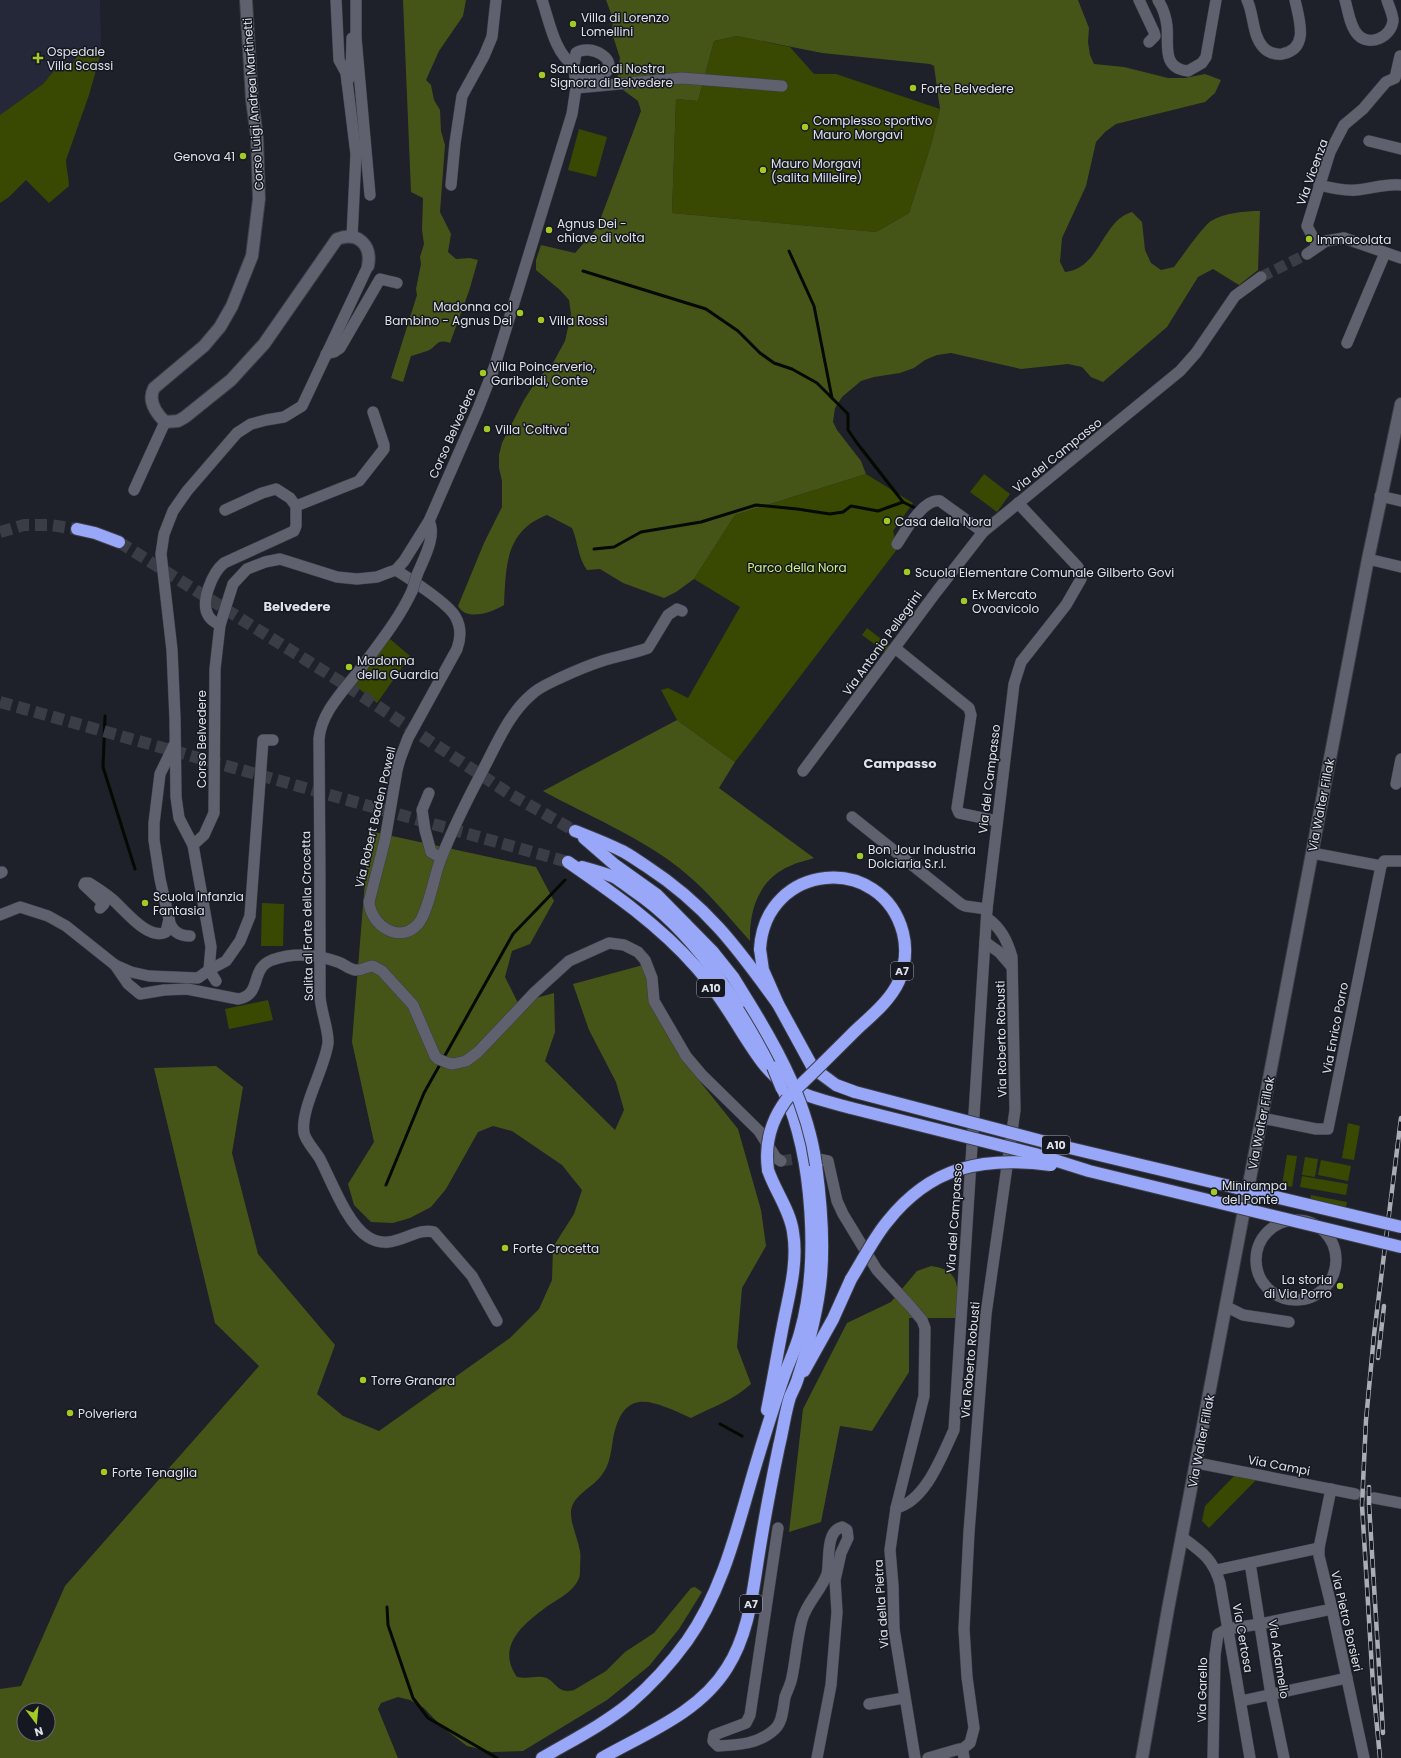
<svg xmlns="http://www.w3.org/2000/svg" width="1401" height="1758" viewBox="0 0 1401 1758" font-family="Poppins,sans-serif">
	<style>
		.built { fill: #252838 }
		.green { fill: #394901 }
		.forest { fill: #455517; fill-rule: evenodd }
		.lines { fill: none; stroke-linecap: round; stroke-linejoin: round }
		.stream { stroke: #050900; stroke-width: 3 }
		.street-tunnel { stroke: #3b3d46; stroke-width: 11; stroke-dasharray: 11 5.5; stroke-linecap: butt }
		.highway-tunnel { stroke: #3b3d46; stroke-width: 12; stroke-dasharray: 12 6; stroke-linecap: butt }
		.street-casing { stroke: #3c3e46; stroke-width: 12 }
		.secondary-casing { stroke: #3c3e46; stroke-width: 14 }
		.highway-casing { stroke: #3c3e46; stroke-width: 14 }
		.street { stroke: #5f626e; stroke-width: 11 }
		.secondary { stroke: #5f626e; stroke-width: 12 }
		.highway { stroke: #98a7f7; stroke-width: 12 }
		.rail-casing { stroke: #abadb5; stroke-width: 4.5 }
		.rail { stroke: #151721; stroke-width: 3; stroke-dasharray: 9; stroke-linecap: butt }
		.street-bridge-casing { stroke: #3c3e46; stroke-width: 12; stroke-linecap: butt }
		.highway-bridge-casing { stroke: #3c3e46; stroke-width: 14; stroke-linecap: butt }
		.street-bridge { stroke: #5f626e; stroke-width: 11 }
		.highway-bridge { stroke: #98a7f7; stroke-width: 12 }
		.poi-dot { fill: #a3c927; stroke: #151721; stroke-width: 1.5 }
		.labels { text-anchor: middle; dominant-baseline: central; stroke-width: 3; stroke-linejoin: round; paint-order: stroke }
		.shield { fill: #151721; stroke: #a2a4ac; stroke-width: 1 }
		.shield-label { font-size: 11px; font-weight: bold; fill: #dfe1e8 }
		.poi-label { font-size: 12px; fill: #dfe1e8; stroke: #151721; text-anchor: start }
		.street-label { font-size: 12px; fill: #dfe1e8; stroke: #151721 }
		.park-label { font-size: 12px; fill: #ceee81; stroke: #151721 }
		.neighbourhood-label { font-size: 13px; font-weight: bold; fill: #dfe1e8; stroke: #151721 }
	</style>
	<rect width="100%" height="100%" fill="#1e202a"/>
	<polygon class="built" points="0,0 100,0 101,43 100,56 82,50 71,64 63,60 43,84 0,115"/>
	<g class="green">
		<polygon points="737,36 790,47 814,74 836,74 940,109 931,145 909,213 876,232 672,213 676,99 698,101 714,41"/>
		<path d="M82 50 100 56 89 95 66 160C66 169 69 177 69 186L49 203 26 180 9 197 0 203V115L43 84 63 60 72 64Z"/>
		<polygon points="579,129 607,137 596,177 568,170"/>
		<polygon points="866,474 913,503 893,531 898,548 735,762 677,720 661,690 668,688 688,698 740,607 694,579 735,515"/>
		<polygon points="984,474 1010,494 997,512 970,492"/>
		<polygon points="867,628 890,646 885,652 862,635"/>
		<polygon points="390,639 410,656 377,703 353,684"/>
		<polygon points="262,903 284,904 283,946 261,946"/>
		<polygon points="268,1000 273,1020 229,1029 225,1009"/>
		<polygon points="1348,1123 1360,1126 1354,1160 1342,1158"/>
		<polygon points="1287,1155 1297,1156 1292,1187 1282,1185"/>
		<polygon points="1305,1157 1318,1159 1315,1177 1302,1175"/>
		<polygon points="1321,1160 1351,1166 1348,1181 1318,1175"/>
		<polygon points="1302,1176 1348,1184 1346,1195 1300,1187"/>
		<polygon points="1311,1195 1347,1202 1344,1216 1308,1209"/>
		<polygon points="1236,1474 1257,1479 1209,1528 1202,1521 1205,1506"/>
	</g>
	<g class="forest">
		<path d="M403 0H466L463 16 439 51 426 80 431 85 434 100 440 110 441 131 445 145 440 212 451 234 448 252 456 259 470 258 478 260 469 291 450 343C435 338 438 347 427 351 422 353 417 354 411 356L403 382 391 378 417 295 416 289 421 264 420 257 424 244 422 230 423 198 411 192Z"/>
		<path d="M606 0H1078L1089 28 1088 42 1090 55 1094 64 1124 67 1168 78H1185L1205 74 1221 80 1215 93 1205 102 1116 124 1105 132 1096 142 1086 186 1062 238 1060 262 1065 272C1100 269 1102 220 1132 212L1142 222 1145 250 1151 263 1161 270 1174 267C1181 258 1203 226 1211 221 1224 213 1245 211 1260 211L1258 270 1239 285 1213 269 1198 277 1167 327 1103 382 1091 377 1082 367 1068 364 1021 369 951 353 937 355 925 360 914 368 900 373 874 377 861 381 842 397 835 408 833 422 837 430 861 461 866 474 735 515 694 579 676 592 664 598 623 583 600 569 587 570C578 558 578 542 572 528L547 515C505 531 506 566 504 605 492 612 467 622 458 606L484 543 502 507V481L499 468V455L502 443 524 400 538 378 553 363 565 341 571 314 569 300 560 290 536 270V260L541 245 575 253 597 228 641 111 638 101 623 90 617 80 620 58 612 33 613 19ZM737 36 822 53 930 64 934 66 940 109 931 145 909 213 876 232 672 213 676 99 698 101 714 41Z"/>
		<path d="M677 720 735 762 719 788 814 858C806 861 797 862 790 866 759 879 749 910 750 941 727 915 705 888 678 867 638 836 587 815 543 791Z"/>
		<path d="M369 831 536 867 554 901 530 944 512 951 505 977 518 1003 554 993 555 1032 545 1061 615 1130 624 1110 616 1082 589 1030 573 984 643 965 678 1054 738 1129 761 1210 766 1246 742 1288 737 1347 751 1384C734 1400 712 1407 691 1418 654 1402 624 1384 613 1439 611 1452 610 1465 601 1476 592 1488 571 1496 571 1513 571 1525 578 1539 580 1551 581 1557 580 1563 580 1569 580 1572 580 1576 579 1578 573 1593 557 1599 545 1608 522 1625 496 1647 517 1677 529 1679 533 1676 543 1677 556 1679 556 1695 574 1690L606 1671 625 1652 654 1633 691 1588 695 1587 702 1592 679 1629 649 1666 607 1700 523 1751 492 1752 467 1746 442 1727 424 1708 410 1700 398 1697 381 1703 378 1709 398 1758H0V1689L21 1686 65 1586 259 1366 215 1323 154 1068 216 1066 243 1087 232 1153 258 1254 335 1345 317 1394 343 1416 379 1431 510 1338 539 1309 552 1280 553 1247 574 1214 582 1190 562 1165 512 1131 493 1126 478 1132 446 1189 431 1207 410 1218 393 1223 371 1222 354 1205 348 1184 374 1142 352 1042ZM24 1710H48V1734H24Z"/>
		<path d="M931 1266C964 1270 957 1292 957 1318H909V1372L872 1431 840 1426 821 1522 789 1532 803 1409 847 1323 891 1302 917 1271Z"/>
	</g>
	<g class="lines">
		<g class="stream">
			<polyline points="789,251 814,306 832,398"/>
			<polyline points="583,271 706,309 738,331 760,353 774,363 792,369 817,383 848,414 848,430 857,443 903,502 915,508"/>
			<polyline points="594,549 614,547 641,532 701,522 756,505 797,509 830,514 843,512 851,506 878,511 903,502"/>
			<polyline points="105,716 103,767 135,869"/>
			<polyline points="386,1185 424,1093 513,934 565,880"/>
			<polyline points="720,1424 742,1436"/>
			<polyline points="387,1607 388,1625 413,1698 428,1718 497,1758"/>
		</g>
		<g class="street-tunnel">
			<polyline points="1261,277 1307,254"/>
			<polyline points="781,1161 809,1157"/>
			<polyline points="1355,1494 1374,1498"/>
		</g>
		<g class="highway-tunnel">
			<polyline points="0,532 24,525 50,525 77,529"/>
			<polyline points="119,542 344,684 508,793 575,831"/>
			<polyline points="0,702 568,862"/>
		</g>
		<defs>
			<g id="street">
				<polyline points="336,0 339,60 346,73 356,154 352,237"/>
				<polyline points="356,0 356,38"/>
				<polyline points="1139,0 1154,32 1155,36 1149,42"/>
				<path d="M1158 0C1163 8 1166 17 1167 26 1169 44 1161 68 1188 71L1202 63 1206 57 1216 0"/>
				<path d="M1247 0C1254 14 1252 35 1263 47 1267 52 1275 55 1282 54 1310 49 1299 19 1295 0"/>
				<path d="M1345 0C1348 10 1350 27 1358 35 1370 47 1391 37 1393 21 1393 14 1389 7 1387 0"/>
				<path d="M574 65 576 53C590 43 621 60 604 74L582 78 576 88"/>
				<polyline points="347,82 351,75 352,38 356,38 370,195"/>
				<polyline points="576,88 682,78 782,86"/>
				<polyline points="1369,141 1401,149"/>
				<polyline points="451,185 455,143 462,96 484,56 492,37 496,0"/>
				<path d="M1319 185C1331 188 1344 191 1356 190 1371 189 1386 183 1401 185"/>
				<polyline points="1317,245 1307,226 1330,152 1344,125 1363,109 1386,82 1395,78 1400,56"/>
				<polyline points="1307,254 1326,241 1344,238 1401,258"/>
				<polyline points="1347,343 1385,253"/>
				<polyline points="326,354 334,352 340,348 380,279 397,283"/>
				<polyline points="134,490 165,422"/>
				<polyline points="1380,496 1401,501"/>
				<polyline points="225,510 262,493 276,489 290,498 296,506"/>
				<path d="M897 544C905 532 923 498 940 501L983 532"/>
				<polyline points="1368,559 1401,567"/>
				<path d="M396 570C410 579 447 602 455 616 461 626 461 638 457 649L408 738 400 759 397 770 385 840 369 902C371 925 399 945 418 924 427 915 434 878 439 864 451 831 467 800 484 768 497 743 509 714 531 695 539 687 550 683 560 678 575 671 589 665 605 660 619 656 634 653 648 648L668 615 677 609 682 611"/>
				<path d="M417 575C423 560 437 536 429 521"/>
				<path d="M412 591C399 619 379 644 361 668 345 689 321 712 319 739 320 824 320 910 320 995 320 1009 329 1030 328 1043 325 1068 300 1109 304 1133 306 1142 315 1150 320 1159 331 1180 347 1224 368 1237 393 1253 414 1226 434 1232L472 1276 497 1321"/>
				<path d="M220 625C216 623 210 620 208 615 200 601 213 572 224 563L294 531 296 526V506L359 481 384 449V445L373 412"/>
				<polyline points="895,648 969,708 971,715 957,808 959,813 997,821"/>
				<polyline points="803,771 937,591 983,532 1180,371 1196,353 1235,296 1261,277"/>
				<polyline points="1396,784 1401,759"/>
				<polyline points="429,793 422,810 425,830 431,852 441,858"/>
				<polyline points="852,817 961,904 965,906 987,909"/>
				<path d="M193 845 204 835 214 813 215 669 220 625 233 584 247 569 265 562 280 559 337 577 357 579 377 577 390 572 396 570 404 561 429 521 478 409 494 368 572 114 576 88 574 65C555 55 549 20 542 0"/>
				<polyline points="1312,853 1381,866"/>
				<polyline points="0,873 2,872"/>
				<path d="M100 908 104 904 84 885 85 883H89C97 888 105 893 112 899 125 910 148 941 166 932L169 919 160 879 154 840V823L160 774 174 745"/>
				<polyline points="0,915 20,907 48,916 66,926 115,965 131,972 149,976 198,978 209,970 211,947 193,845 179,818 176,797 175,719 172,650 161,554 164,534 173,511 187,491 237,433 251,424 266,420 284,417 302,406 368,266"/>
				<path d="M169 919C171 931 179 936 190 936"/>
				<polyline points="985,942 999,952 1012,967"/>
				<path d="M115 965 128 984 140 994 164 990 187 989 238 999C263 995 249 969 272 960 294 952 316 954 338 962 344 964 349 969 355 970 362 971 367 966 373 966L382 971 413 1005 435 1056 438 1059 448 1063 453 1064 466 1061 478 1052 535 992 569 961 609 943 624 945 638 952 645 960 652 978 654 1001 686 1056 702 1075 759 1131 776 1158 781 1161"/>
				<polyline points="216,981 209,970 226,961 240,941 250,916 263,740 273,740"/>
				<polyline points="1262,1118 1316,1129 1328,1129 1381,866 1384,861 1401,861"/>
				<polyline points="809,1157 828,1161 837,1201 843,1214 877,1270 911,1307 922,1320 925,1328 924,1396 896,1508 890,1550 893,1586 894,1629 915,1758"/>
				<circle cx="1296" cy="1260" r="40"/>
				<polyline points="1227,1307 1243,1315 1289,1322"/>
				<polyline points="1197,1463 1355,1494"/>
				<polyline points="1331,1489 1319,1548 1319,1556 1332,1609 1364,1758"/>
				<polyline points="1374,1498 1401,1503"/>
				<path d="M896 1508C926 1501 942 1455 954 1430L987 909 1014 684 1021 662 1066 605 1081 579 1078 567 1018 503"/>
				<path d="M778 1528 750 1715 746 1723 714 1735 713 1741 718 1746C739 1745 759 1744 775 1729 783 1722 783 1707 785 1697 787 1691 791 1684 792 1677 796 1658 797 1638 802 1620 807 1602 821 1591 827 1574 830 1562 825 1531 842 1527L847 1530 848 1538 841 1553 835 1580 837 1612 831 1685 817 1758"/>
				<path d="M1183 1538C1202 1552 1213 1559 1220 1583L1250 1758"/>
				<polyline points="1250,1563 1271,1695 1284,1758"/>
				<polyline points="1217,1570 1319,1548"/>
				<polyline points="1241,1701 1347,1678"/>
				<polyline points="869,1704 904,1698"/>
				<path d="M961 1750 970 1743 974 1728 967 1677 964 1629 969 1532 986 1314 1015 1110 1012 957C1007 940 1001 928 987 918"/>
				<polyline points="928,1758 959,1749 963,1752 964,1758"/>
				<polyline points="1213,1758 1215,1655 1218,1634 1227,1629 1260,1624 1332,1609"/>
			</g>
			<g id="secondary">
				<path d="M246 0 252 100 257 137 259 199 252 256 232 306 220 327 204 346 154 388C147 401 156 413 165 422L178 421 185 417 231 380 264 344 337 239C358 231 372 245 368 266"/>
				<polyline points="1142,1758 1168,1609 1368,559 1401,404"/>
			</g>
			<g id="highway">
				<polyline points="77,529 95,533 119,542"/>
				<path d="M575 831C590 837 606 843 620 850 629 854 638 861 646 866 706 905 737 947 778 1004"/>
				<polyline points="584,838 615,865 657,895 713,952 733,977 749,1003"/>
				<path d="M568 862C613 893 659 925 696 967 714 987 729 1011 743 1034 754 1051 766 1071 783 1083 801 1096 829 1102 851 1108"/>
				<path d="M582 867C593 870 604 873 614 877 621 881 628 887 634 891 693 931 735 997 768 1059"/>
				<polyline points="760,949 763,970 778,1004 813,1068 836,1085 855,1092"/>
				<polyline points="804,1371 833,1319 851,1279"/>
				<path d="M767 1410C773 1380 778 1350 784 1320 790 1291 798 1261 793 1232 790 1210 775 1191 768 1170"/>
				<path d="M542 1758C571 1741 603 1725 630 1703 650 1686 671 1663 687 1641 724 1589 738 1524 756 1464 765 1434 774 1405 784 1376 789 1362 796 1348 800 1333 820 1264 813 1157 784 1092"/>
				<path d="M602 1758C646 1733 699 1713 727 1668 748 1635 752 1597 758 1559 764 1521 771 1484 779 1446 783 1430 785 1413 790 1397 792 1392 795 1387 797 1381 808 1347 818 1312 821 1276 824 1240 821 1202 816 1165"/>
			</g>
		</defs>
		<use href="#street" class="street-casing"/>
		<use href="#secondary" class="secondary-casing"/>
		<use href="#highway" class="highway-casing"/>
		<use href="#street" class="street"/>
		<use href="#secondary" class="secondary"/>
		<use href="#highway" class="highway"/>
		<defs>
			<g id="rail">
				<polyline points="1378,1358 1384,1306"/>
				<polyline points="1369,1487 1369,1504 1383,1733"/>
				<polyline points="1380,1758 1373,1685 1362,1505 1366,1420 1374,1335 1401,1118"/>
			</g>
		</defs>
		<use href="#rail" class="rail-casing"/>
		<use href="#rail" class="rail"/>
		<defs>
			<polyline id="street-bridge" points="412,591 417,575"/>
			<g id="highway-bridge">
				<path d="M760 949C765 862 882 852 903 933 907 949 905 966 899 981 890 1001 871 1016 855 1031 834 1052 812 1074 790 1095 772 1117 764 1141 768 1170"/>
				<path d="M749 1003C780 1053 808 1106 816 1165"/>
				<polyline points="773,1067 782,1089"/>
				<polyline points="855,1092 1053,1144 1401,1227"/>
				<polyline points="851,1108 1035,1154 1089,1171 1401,1247"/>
				<path d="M851 1279C863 1260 873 1239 887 1222 931 1166 983 1156 1051 1165"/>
			</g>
		</defs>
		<use href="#street-bridge" class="street-bridge-casing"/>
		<use href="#highway-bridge" class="highway-bridge-casing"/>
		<use href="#street-bridge" class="street-bridge"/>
		<use href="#highway-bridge" class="highway-bridge"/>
	</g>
	<g class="poi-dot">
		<circle cx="573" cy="24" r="4"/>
		<path d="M36 52h4v4h4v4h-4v4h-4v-4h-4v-4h4z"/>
		<circle cx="542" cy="75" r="4"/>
		<circle cx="913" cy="88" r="4"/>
		<circle cx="805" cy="127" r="4"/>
		<circle cx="243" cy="156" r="4"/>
		<circle cx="763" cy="170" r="4"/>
		<circle cx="549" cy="230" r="4"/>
		<circle cx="1309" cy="239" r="4"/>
		<circle cx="520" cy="313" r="4"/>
		<circle cx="541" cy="320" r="4"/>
		<circle cx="483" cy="373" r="4"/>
		<circle cx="487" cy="429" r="4"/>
		<circle cx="887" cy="521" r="4"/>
		<circle cx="907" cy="572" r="4"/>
		<circle cx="964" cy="601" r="4"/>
		<circle cx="349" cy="667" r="4"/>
		<circle cx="860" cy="856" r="4"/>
		<circle cx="145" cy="903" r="4"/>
		<circle cx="1214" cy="1192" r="4"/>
		<circle cx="505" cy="1248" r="4"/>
		<circle cx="1340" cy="1286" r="4"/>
		<circle cx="363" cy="1380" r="4"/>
		<circle cx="70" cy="1413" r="4"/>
		<circle cx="104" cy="1472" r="4"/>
	</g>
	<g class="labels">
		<g class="shield">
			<rect x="891" y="962" width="22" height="18" rx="3"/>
			<rect x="697" y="979" width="28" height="18" rx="3"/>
			<rect x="1042" y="1136" width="28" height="18" rx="3"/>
			<rect x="740" y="1595" width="22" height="18" rx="3"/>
		</g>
		<g class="shield-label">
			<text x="902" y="971">A7</text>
			<text x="711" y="988">A10</text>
			<text x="1056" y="1145">A10</text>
			<text x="751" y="1604">A7</text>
		</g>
		<g class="poi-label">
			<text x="581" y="17">Villa di Lorenzo<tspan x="581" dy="14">Lomellini</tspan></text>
			<text x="47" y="51">Ospedale<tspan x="47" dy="14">Villa Scassi</tspan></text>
			<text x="550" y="68">Santuario di Nostra<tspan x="550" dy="14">Signora di Belvedere</tspan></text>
			<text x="921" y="88">Forte Belvedere</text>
			<text x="813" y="120">Complesso sportivo<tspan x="813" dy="14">Mauro Morgavi</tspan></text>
			<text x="235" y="156" text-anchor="end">Genova 41</text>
			<text x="771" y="163">Mauro Morgavi<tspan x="771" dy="14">(salita Millelire)</tspan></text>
			<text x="557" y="223">Agnus Dei -<tspan x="557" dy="14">chiave di volta</tspan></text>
			<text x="1317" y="239">Immacolata</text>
			<text x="512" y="306" text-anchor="end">Madonna col<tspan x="512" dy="14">Bambino - Agnus Dei</tspan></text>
			<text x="549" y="320">Villa Rossi</text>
			<text x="491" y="366">Villa Poincerverio,<tspan x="491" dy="14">Garibaldi, Conte</tspan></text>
			<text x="495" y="429">Villa 'Coltiva'</text>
			<text x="895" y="521">Casa della Nora</text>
			<text x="915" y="572">Scuola Elementare Comunale Gilberto Govi</text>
			<text x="972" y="594">Ex Mercato<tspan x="972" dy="14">Ovoavicolo</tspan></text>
			<text x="357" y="660">Madonna<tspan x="357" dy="14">della Guardia</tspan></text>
			<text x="868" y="849">Bon Jour Industria<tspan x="868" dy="14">Dolciaria S.r.l.</tspan></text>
			<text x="153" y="896">Scuola Infanzia<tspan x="153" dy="14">Fantasia</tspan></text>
			<text x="1222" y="1185">Minirampa<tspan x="1222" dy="14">del Ponte</tspan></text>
			<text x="513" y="1248">Forte Crocetta</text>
			<text x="1332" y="1279" text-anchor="end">La storia<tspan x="1332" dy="14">di Via Porro</tspan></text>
			<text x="371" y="1380">Torre Granara</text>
			<text x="78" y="1413">Polveriera</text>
			<text x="112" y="1472">Forte Tenaglia</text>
		</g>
		<g class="street-label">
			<text transform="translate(253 104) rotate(-94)">Corso Luigi Andrea Martinetti</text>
			<text transform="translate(1312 172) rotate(-70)">Via Vicenza</text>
			<text transform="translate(452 433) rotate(-66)">Corso Belvedere</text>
			<text transform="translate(1057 455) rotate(-39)">Via del Campasso</text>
			<text transform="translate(882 643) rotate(-54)">Via Antonio Pellegrini</text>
			<text transform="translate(201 739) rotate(-90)">Corso Belvedere</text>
			<text transform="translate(989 779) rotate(-83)">Via del Campasso</text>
			<text transform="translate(1321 805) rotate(-79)">Via Walter Fillak</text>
			<text transform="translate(375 817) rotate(-77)">Via Robert Baden Powell</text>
			<text transform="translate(307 916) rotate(-91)">Salita al Forte della Crocetta</text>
			<text transform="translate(1335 1028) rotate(-79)">Via Enrico Porro</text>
			<text transform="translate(1001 1039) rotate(-91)">Via Roberto Robusti</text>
			<text transform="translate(1261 1123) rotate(-79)">Via Walter Fillak</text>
			<text transform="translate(954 1218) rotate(-86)">Via del Campasso</text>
			<text transform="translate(970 1360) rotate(-85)">Via Roberto Robusti</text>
			<text transform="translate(1201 1441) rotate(-79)">Via Walter Fillak</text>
			<text transform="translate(1279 1465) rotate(11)">Via Campi</text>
			<text transform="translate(881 1604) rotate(-94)">Via della Pietra</text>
			<text transform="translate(1347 1621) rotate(77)">Via Pietro Borsieri</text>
			<text transform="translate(1243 1638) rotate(80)">Via Certosa</text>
			<text transform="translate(1279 1659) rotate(81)">Via Adamello</text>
			<text transform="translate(1202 1690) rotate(-89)">Via Garello</text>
		</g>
		<g class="park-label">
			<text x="797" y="567">Parco della Nora</text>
		</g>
		<g class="neighbourhood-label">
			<text x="297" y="606">Belvedere</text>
			<text x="900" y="763">Campasso</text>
		</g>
	</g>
	<g transform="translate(36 1722) rotate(164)"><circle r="19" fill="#151721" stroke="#666871"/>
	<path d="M0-3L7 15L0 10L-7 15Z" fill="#a3c927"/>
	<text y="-6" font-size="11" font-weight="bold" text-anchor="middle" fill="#dfe1e8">N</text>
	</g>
</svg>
